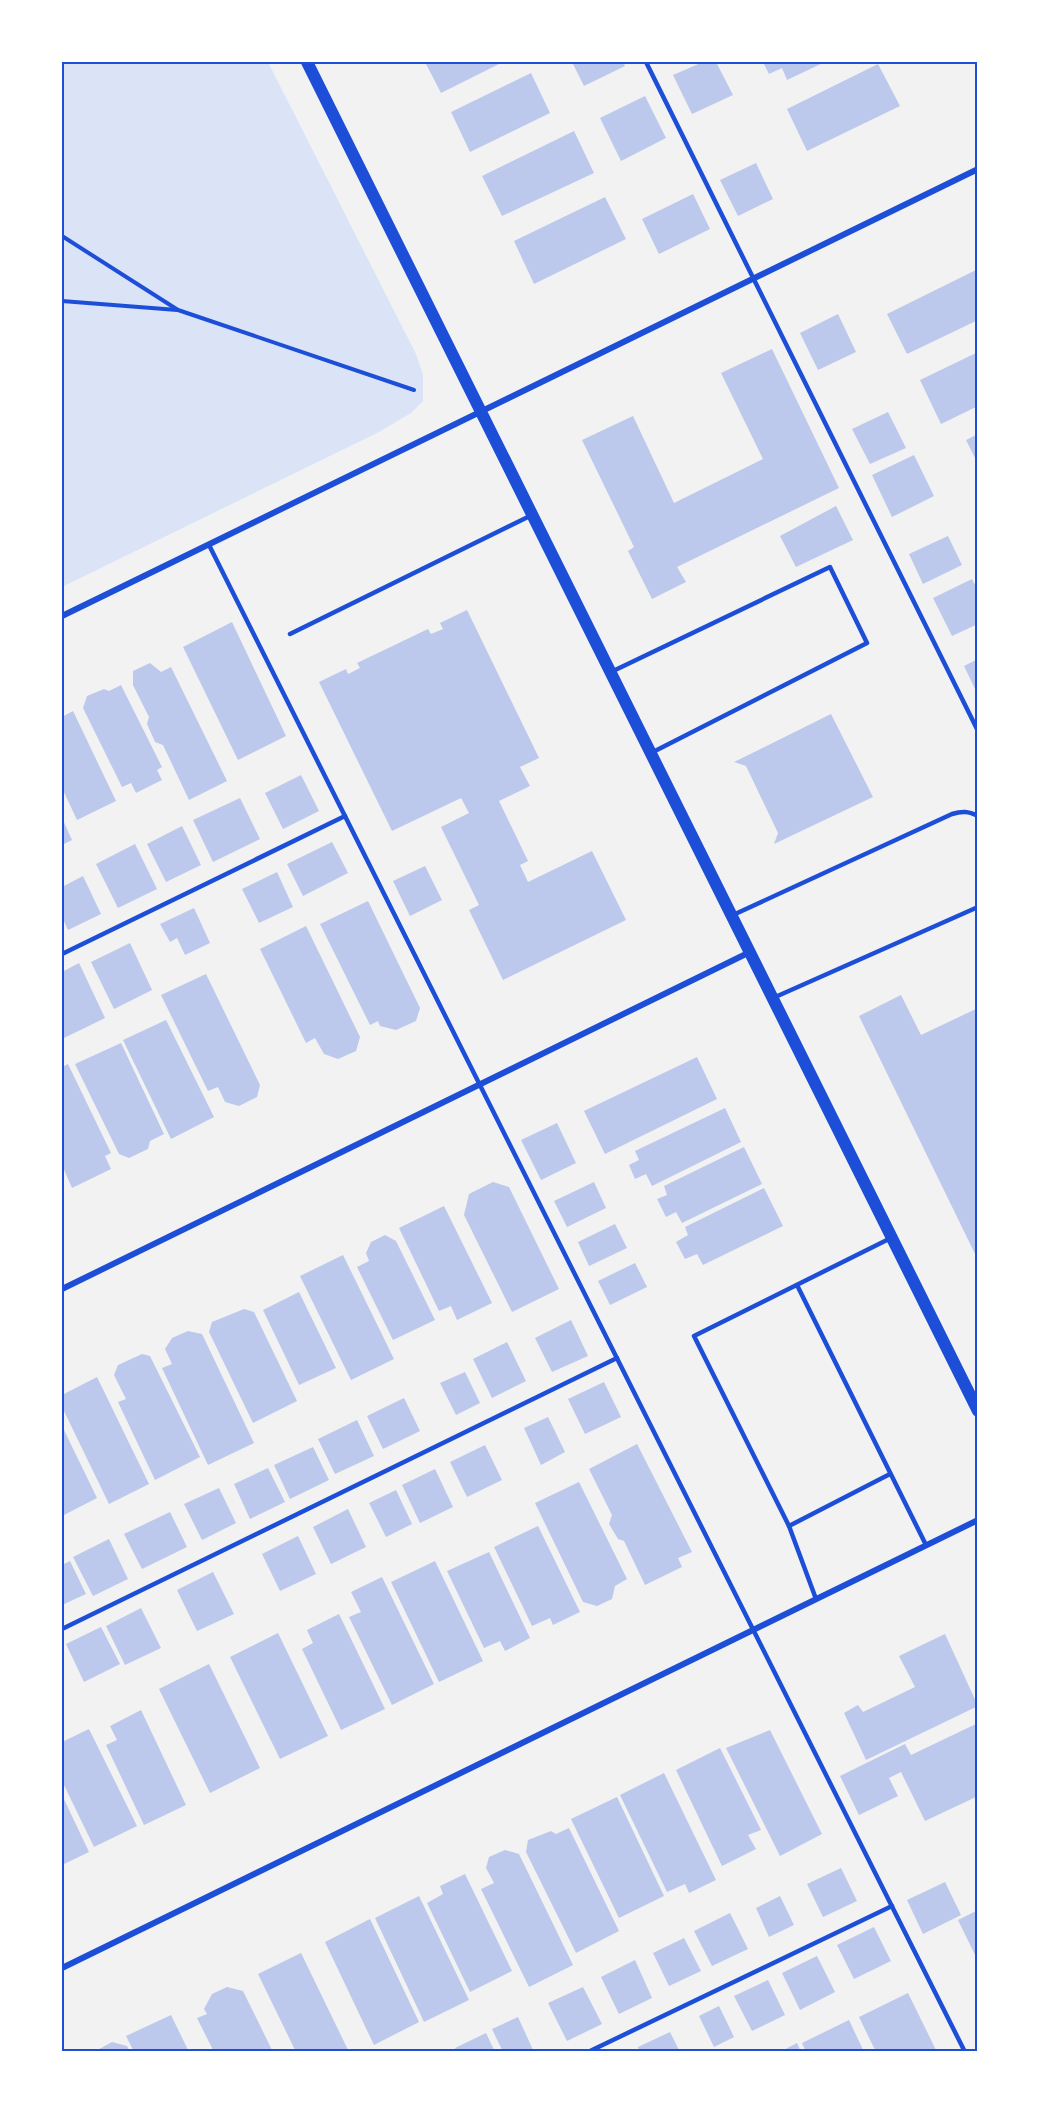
<svg xmlns="http://www.w3.org/2000/svg" width="1039" height="2113" viewBox="0 0 1039 2113" font-family="'Sofia Sans Condensed',sans-serif">
	<style>
		.green { fill: #dbe4f7 }
		.building { fill: #bdc9ec }
		.lines { fill: none; stroke-linecap: round; stroke-linejoin: round }
		.path { stroke: #1d4ed8; stroke-width: 4 }
		.service { stroke: #1d4ed8; stroke-width: 4.5 }
		.minor { stroke: #1d4ed8; stroke-width: 6 }
		.secondary { stroke: #1d4ed8; stroke-width: 12 }
		.neatline { fill: none; stroke: #1d4ed8; stroke-width: 2 }
	</style>
	<rect width="100%" height="100%" fill="#f2f2f2"/>
	<polygon class="green" points="62,62 268,62 416,354 423,375 423,401 411,413 379,432 62,587"/>
	<g class="building">
		<polygon points="425,62 500,62 501,63 441,93"/>
		<polygon points="572,62 623,62 625,66 584,86"/>
		<polygon points="703,62 716,62 733,95 692,114 673,75"/>
		<polygon points="763,62 825,62 787,80 782,68 769,74"/>
		<polygon points="878,64 900,106 807,151 787,109"/>
		<polygon points="531,73 550,113 470,152 451,112"/>
		<polygon points="645,96 666,138 621,161 600,118"/>
		<polygon points="574,131 594,173 502,216 482,176"/>
		<polygon points="756,163 773,199 738,216 720,180"/>
		<polygon points="693,194 710,229 659,254 642,219"/>
		<polygon points="605,197 626,239 534,284 514,241"/>
		<polygon points="978,269 978,320 907,354 887,314"/>
		<polygon points="838,314 856,352 818,370 800,333"/>
		<polygon points="772,349 839,488 677,567 686,582 652,599 628,551 634,547 582,440 633,416 674,503 763,459 721,373"/>
		<polygon points="978,352 978,406 941,424 920,380"/>
		<polygon points="888,412 906,448 870,464 852,429"/>
		<polygon points="978,434 978,464 966,440"/>
		<polygon points="914,455 934,496 892,517 872,475"/>
		<polygon points="836,506 853,540 796,567 780,536"/>
		<polygon points="948,536 962,565 923,584 909,554"/>
		<polygon points="972,579 978,591 978,624 952,636 933,598"/>
		<polygon points="467,610 539,758 520,767 530,786 499,801 528,861 520,865 528,882 592,851 626,920 503,980 469,910 479,905 441,827 469,813 461,798 392,831 319,682 346,669 348,674 360,668 357,663 428,629 431,634 443,629 440,623"/>
		<polygon points="232,622 286,736 238,760 183,647"/>
		<polygon points="978,659 978,695 964,666"/>
		<polygon points="150,663 161,672 171,667 227,781 189,800 163,745 155,742 147,724 149,717 133,685 133,671"/>
		<polygon points="121,685 162,767 157,770 162,780 136,793 131,783 122,787 83,708 87,696 104,689 109,691"/>
		<polygon points="73,711 116,801 77,820 62,788 62,717"/>
		<polygon points="831,714 873,797 774,844 778,833 746,766 734,762"/>
		<polygon points="301,775 319,811 283,829 265,793"/>
		<polygon points="240,798 260,839 213,862 193,820"/>
		<polygon points="62,818 72,840 62,845"/>
		<polygon points="182,826 201,865 166,882 147,844"/>
		<polygon points="332,842 348,873 303,896 287,864"/>
		<polygon points="135,844 157,889 118,908 96,864"/>
		<polygon points="425,866 442,900 410,916 393,881"/>
		<polygon points="277,872 293,907 259,923 242,889"/>
		<polygon points="83,876 101,914 68,930 62,917 62,887"/>
		<polygon points="368,901 420,1008 416,1021 396,1030 380,1026 378,1021 370,1025 320,924"/>
		<polygon points="194,908 210,943 185,955 177,938 170,942 160,924"/>
		<polygon points="306,926 360,1037 356,1051 338,1059 324,1054 315,1038 306,1043 260,949"/>
		<polygon points="130,943 152,990 114,1009 91,962"/>
		<polygon points="79,963 105,1018 62,1039 62,972"/>
		<polygon points="206,974 260,1085 257,1097 239,1106 225,1102 218,1087 208,1091 161,995"/>
		<polygon points="901,995 921,1035 978,1008 978,1260 859,1016"/>
		<polygon points="166,1020 214,1117 171,1139 123,1040"/>
		<polygon points="121,1043 164,1134 150,1141 148,1149 129,1158 119,1154 75,1064"/>
		<polygon points="697,1057 717,1099 605,1154 584,1111"/>
		<polygon points="68,1064 111,1153 105,1156 111,1169 72,1188 62,1165 62,1067"/>
		<polygon points="725,1108 741,1142 652,1186 646,1174 635,1179 629,1165 639,1160 635,1151"/>
		<polygon points="557,1123 576,1163 541,1180 521,1140"/>
		<polygon points="744,1147 762,1184 682,1223 676,1212 666,1217 657,1199 667,1195 664,1186"/>
		<polygon points="493,1182 509,1187 559,1289 512,1312 464,1215 469,1194"/>
		<polygon points="594,1182 606,1208 567,1227 554,1201"/>
		<polygon points="764,1188 783,1226 703,1265 697,1254 685,1259 676,1242 688,1235 685,1227"/>
		<polygon points="444,1206 492,1303 457,1320 451,1306 439,1311 399,1228"/>
		<polygon points="615,1224 627,1248 589,1266 578,1242"/>
		<polygon points="385,1235 396,1241 435,1320 393,1340 357,1267 369,1261 366,1253 371,1242"/>
		<polygon points="343,1255 394,1359 351,1380 300,1276"/>
		<polygon points="635,1263 647,1287 610,1305 598,1281"/>
		<polygon points="299,1292 336,1368 299,1385 263,1310"/>
		<polygon points="244,1309 254,1312 297,1401 253,1423 209,1332 212,1322"/>
		<polygon points="571,1320 588,1356 552,1372 535,1338"/>
		<polygon points="188,1331 202,1334 254,1443 208,1465 162,1368 172,1364 165,1349 172,1338"/>
		<polygon points="507,1342 526,1381 492,1398 473,1359"/>
		<polygon points="142,1354 150,1356 200,1457 155,1480 118,1402 126,1399 114,1375 118,1365"/>
		<polygon points="465,1372 480,1403 456,1415 440,1383"/>
		<polygon points="97,1377 149,1484 109,1504 62,1407 62,1395"/>
		<polygon points="604,1382 621,1417 585,1434 568,1399"/>
		<polygon points="404,1398 420,1431 383,1449 367,1416"/>
		<polygon points="548,1417 565,1452 541,1465 524,1428"/>
		<polygon points="357,1420 374,1456 335,1474 318,1439"/>
		<polygon points="62,1426 97,1498 62,1516"/>
		<polygon points="637,1444 692,1552 678,1558 682,1567 645,1585 624,1541 618,1539 609,1524 612,1515 589,1469"/>
		<polygon points="485,1445 502,1480 467,1497 450,1462"/>
		<polygon points="313,1447 329,1480 290,1499 274,1465"/>
		<polygon points="268,1468 285,1502 250,1519 234,1484"/>
		<polygon points="435,1469 453,1507 420,1523 402,1485"/>
		<polygon points="579,1482 627,1579 615,1586 612,1599 597,1606 583,1602 535,1503"/>
		<polygon points="219,1488 236,1523 202,1540 184,1504"/>
		<polygon points="396,1490 412,1524 386,1537 369,1503"/>
		<polygon points="348,1509 366,1547 331,1564 313,1527"/>
		<polygon points="170,1512 187,1547 142,1569 124,1534"/>
		<polygon points="538,1526 580,1612 553,1625 550,1618 532,1626 494,1547"/>
		<polygon points="298,1536 316,1574 280,1591 262,1554"/>
		<polygon points="109,1539 128,1579 93,1596 73,1557"/>
		<polygon points="489,1552 530,1638 505,1651 500,1641 484,1648 447,1571"/>
		<polygon points="70,1561 86,1594 62,1605 62,1565"/>
		<polygon points="435,1561 483,1661 439,1682 391,1582"/>
		<polygon points="213,1572 234,1614 197,1631 177,1590"/>
		<polygon points="382,1577 434,1684 392,1705 349,1617 361,1612 351,1592"/>
		<polygon points="141,1608 161,1648 125,1665 106,1626"/>
		<polygon points="339,1614 385,1709 341,1730 302,1649 313,1643 307,1630"/>
		<polygon points="101,1627 120,1664 84,1682 66,1644"/>
		<polygon points="278,1633 328,1736 280,1759 230,1657"/>
		<polygon points="945,1634 978,1706 866,1760 844,1713 858,1705 863,1712 915,1687 899,1656"/>
		<polygon points="209,1664 260,1768 210,1793 159,1689"/>
		<polygon points="141,1710 186,1805 144,1825 106,1745 117,1740 110,1726"/>
		<polygon points="978,1723 978,1796 925,1821 901,1772 889,1778 898,1796 859,1815 840,1776 905,1744 911,1755"/>
		<polygon points="89,1729 137,1826 94,1847 62,1781 62,1759 64,1758 62,1753 62,1742"/>
		<polygon points="770,1730 822,1834 780,1856 726,1748"/>
		<polygon points="720,1748 761,1830 748,1835 756,1849 722,1866 676,1770"/>
		<polygon points="664,1773 716,1880 689,1893 685,1884 667,1892 620,1795"/>
		<polygon points="62,1795 89,1852 62,1865"/>
		<polygon points="617,1797 664,1896 619,1918 571,1819"/>
		<polygon points="569,1828 619,1931 576,1953 526,1852 528,1840 551,1831 556,1834"/>
		<polygon points="505,1850 519,1854 573,1965 529,1987 481,1889 494,1883 486,1868 489,1857"/>
		<polygon points="841,1868 857,1901 823,1917 807,1884"/>
		<polygon points="465,1874 512,1971 470,1992 427,1903 443,1894 440,1886"/>
		<polygon points="945,1882 961,1915 923,1934 907,1900"/>
		<polygon points="419,1896 469,2000 424,2022 375,1918"/>
		<polygon points="780,1896 794,1925 769,1937 756,1908"/>
		<polygon points="978,1910 978,1961 958,1920"/>
		<polygon points="730,1913 748,1949 712,1966 694,1931"/>
		<polygon points="370,1919 419,2022 374,2045 325,1942"/>
		<polygon points="874,1927 891,1961 854,1979 837,1945"/>
		<polygon points="684,1938 701,1971 669,1986 653,1953"/>
		<polygon points="301,1953 349,2052 296,2052 258,1974"/>
		<polygon points="817,1956 835,1992 800,2010 782,1973"/>
		<polygon points="635,1960 652,1998 619,2014 601,1977"/>
		<polygon points="768,1980 785,2015 752,2031 734,1996"/>
		<polygon points="227,1987 243,1991 273,2052 214,2052 197,2018 207,2014 204,2009 212,1994"/>
		<polygon points="583,1987 602,2024 567,2041 548,2003"/>
		<polygon points="908,1993 937,2052 876,2052 859,2017"/>
		<polygon points="719,2006 734,2037 714,2047 699,2016"/>
		<polygon points="171,2015 189,2052 134,2052 126,2036"/>
		<polygon points="518,2017 534,2052 503,2052 492,2029"/>
		<polygon points="849,2020 864,2052 806,2052 802,2043"/>
		<polygon points="670,2032 680,2052 640,2052 638,2047"/>
		<polygon points="486,2033 495,2052 457,2052 455,2048"/>
		<polygon points="112,2042 127,2046 130,2052 94,2052"/>
		<polygon points="797,2043 801,2052 780,2052"/>
	</g>
	<g class="lines">
		<g class="path">
			<polyline points="62,236 178,310 414,390"/>
			<polyline points="62,301 177,310"/>
		</g>
		<g class="service">
			<polyline points="646,62 978,731"/>
			<polyline points="209,545 965,2052"/>
			<polyline points="290,634 532,515"/>
			<polyline points="611,672 830,567 867,643 651,753"/>
			<path d="M733 915 952 814C962 811 968 811 978 816"/>
			<polyline points="62,954 345,816"/>
			<polyline points="773,998 978,907"/>
			<polyline points="797,1285 926,1545"/>
			<polyline points="890,1474 789,1526 694,1336 891,1238"/>
			<polyline points="789,1526 816,1599"/>
			<polyline points="62,1629 617,1358"/>
			<polyline points="588,2052 892,1906"/>
		</g>
		<g class="minor">
			<polyline points="62,616 978,169"/>
			<polyline points="62,1289 750,952"/>
			<polyline points="62,1968 978,1520"/>
		</g>
		<polyline class="secondary" points="307,62 978,1411"/>
	</g>
	<rect width="1039" height="2113" fill="none" stroke="#ffffff" stroke-width="126"/>
	<rect x="63" y="63" width="913" height="1987" class="neatline"/>
</svg>
